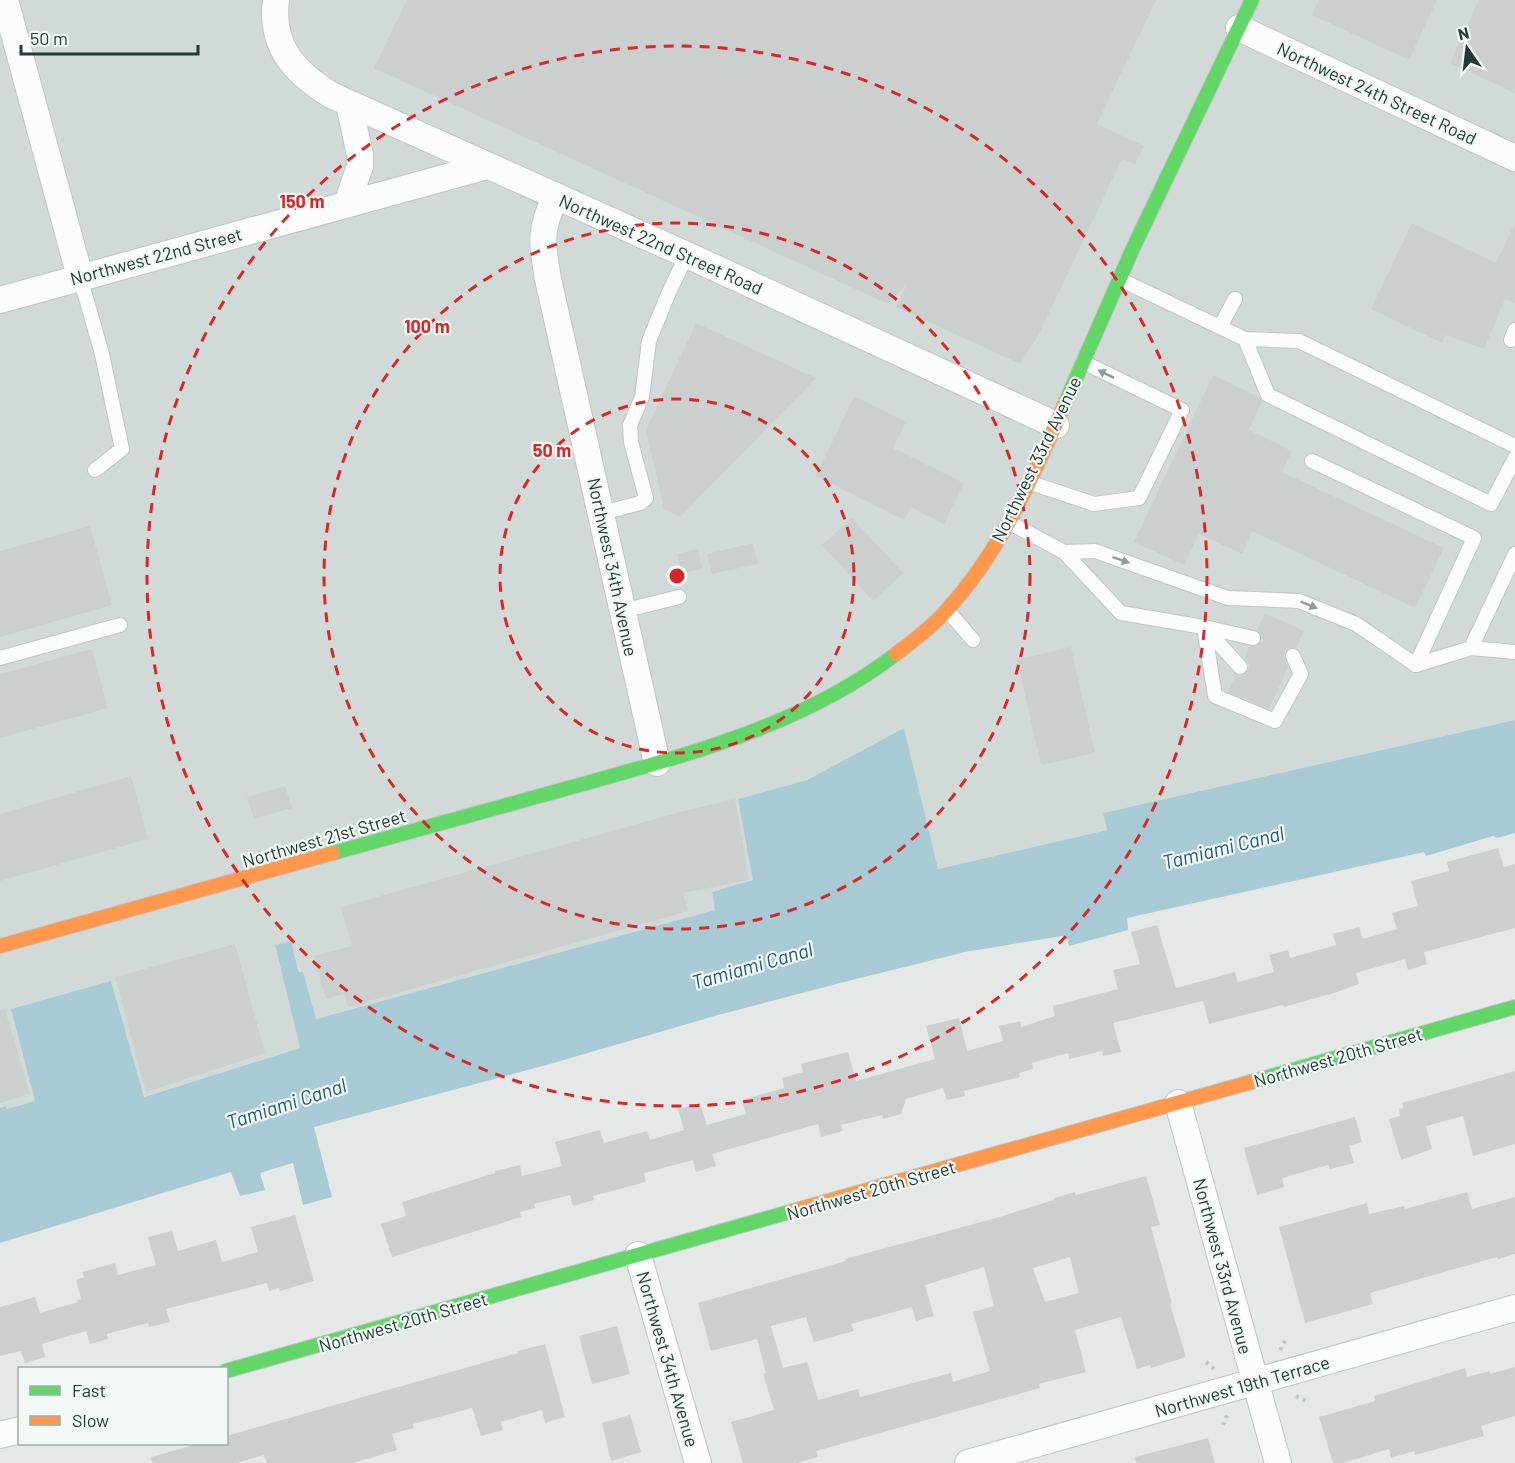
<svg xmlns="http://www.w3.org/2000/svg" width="1515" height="1463" viewBox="0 0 1515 1463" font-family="Barlow,sans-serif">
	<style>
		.built { fill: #d2dad7 }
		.water { fill: #a7cad5 }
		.building { fill: #cbd0ce; fill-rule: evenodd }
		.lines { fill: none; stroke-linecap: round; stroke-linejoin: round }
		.lane-casing { stroke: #c1c6c4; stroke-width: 16 }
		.street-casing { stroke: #c1c6c4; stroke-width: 28 }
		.fast-casing { stroke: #c0c6c4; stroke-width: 16 }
		.slow-casing { stroke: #c0c6c4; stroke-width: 16 }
		.path { stroke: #c1c9c7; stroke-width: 4; stroke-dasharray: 3 4.5; stroke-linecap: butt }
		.lane { stroke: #fbfcfb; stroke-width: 14 }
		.street { stroke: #fbfcfb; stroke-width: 26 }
		.fast { stroke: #63d668; stroke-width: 14 }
		.slow { stroke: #ff974d; stroke-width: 14 }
		.oneway { fill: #8f9c99 }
		.ring { fill: none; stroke: #d62828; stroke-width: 3; stroke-dasharray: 10 8 }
		.labels { text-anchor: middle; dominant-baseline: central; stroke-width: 4.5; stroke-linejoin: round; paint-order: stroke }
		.street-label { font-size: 18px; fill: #233b37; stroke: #f2f8f6 }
		.water-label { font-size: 20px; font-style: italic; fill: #205c74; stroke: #f2f8f6 }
		.centre { fill: #d62828; stroke: #f2f8f6; stroke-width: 3 }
		.ring-label { font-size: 18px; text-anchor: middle; font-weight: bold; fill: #d62828; stroke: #f2f8f6; stroke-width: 4.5; stroke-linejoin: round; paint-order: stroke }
	</style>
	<rect width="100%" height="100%" fill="#e4e9e7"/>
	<polygon class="built" points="0,0 1515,0 1515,720 1103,813 1107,830 937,869 904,728 807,780 738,799 754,881 712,892 716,910 316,1019 303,973 300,973 291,941 275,945 300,1048 143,1097 111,982 12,1009 35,1101 7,1109 6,1106 0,1108"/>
	<polygon class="water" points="1515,720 1515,833 1497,838 1493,836 1426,856 1424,852 1127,918 1128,930 1069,946 1068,940 1062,936 965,952 844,982 718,1015 550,1064 314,1127 332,1197 303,1205 293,1163 260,1173 265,1190 240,1196 231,1172 0,1243 0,1108 6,1106 7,1109 35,1101 11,1009 111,981 144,1097 300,1048 275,945 291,941 299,972 303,972 316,1019 715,910 712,892 753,880 738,799 807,780 904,728 938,869 1107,830 1103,813"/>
	<g class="building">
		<polygon points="407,0 1156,0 1097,124 1144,146 1135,164 1122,159 1038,336 1020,364 896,307 907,284 888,304 374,68"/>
		<polygon points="1319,0 1437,0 1409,60 1312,15"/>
		<polygon points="1479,0 1515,0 1515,93 1450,63"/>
		<polygon points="1412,223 1496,263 1515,223 1515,303 1505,299 1484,349 1445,335 1442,343 1371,309"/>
		<polygon points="696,323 816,378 680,517 664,509 646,430"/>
		<polygon points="1213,375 1259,397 1262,401 1249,430 1292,451 1282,472 1444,548 1415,608 1252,531 1242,554 1199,534 1184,565 1134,542"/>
		<polygon points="854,396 906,422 893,448 964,483 944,524 910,507 904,520 816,476"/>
		<polygon points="852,518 903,573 873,601 822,545"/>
		<polygon points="90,526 112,605 0,637 0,551"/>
		<polygon points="753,543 758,564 712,574 707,554"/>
		<polygon points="698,549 702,569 682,573 677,554"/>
		<polygon points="1265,613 1304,631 1296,648 1290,648 1285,651 1284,656 1288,667 1269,709 1228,692 1236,675 1242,676 1248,670 1249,665 1244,658 1249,646 1256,646 1262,641 1261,635 1257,630"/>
		<polygon points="1071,647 1095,753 1041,765 1017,660"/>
		<polygon points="92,649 108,708 0,738 0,674"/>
		<polygon points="131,776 148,839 0,881 0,814"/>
		<polygon points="285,786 292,808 254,819 247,797"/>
		<polygon points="735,799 749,880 683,893 688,911 348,1007 344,994 326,999 314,956 352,946 341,907 680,812"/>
		<polygon points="1498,848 1504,867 1515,864 1515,928 1424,952 1427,964 1408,970 1405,959 1356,973 1359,984 1334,993 1284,1007 1283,1005 1209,1024 1203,1001 1113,1023 1121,1052 1103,1056 1102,1051 1069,1059 1068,1053 1032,1063 1033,1069 1019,1073 1020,1077 964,1091 965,1096 947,1100 943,1088 906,1099 901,1114 883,1119 882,1115 841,1125 843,1131 821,1137 818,1124 754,1142 712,1154 716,1166 696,1172 693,1160 644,1173 646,1182 593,1196 594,1200 573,1206 570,1195 534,1204 535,1208 520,1212 521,1217 392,1257 381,1224 406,1216 402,1202 495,1173 495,1171 520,1165 522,1176 562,1166 555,1142 600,1130 604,1143 647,1131 650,1140 684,1130 678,1109 700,1103 707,1125 746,1114 742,1100 784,1088 782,1078 803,1072 801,1064 848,1052 856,1081 935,1059 926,1026 959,1018 967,1051 1003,1041 999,1026 1020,1021 1021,1027 1055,1016 1053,1006 1118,989 1113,970 1140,964 1131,932 1157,925 1176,988 1235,972 1238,982 1274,972 1269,955 1288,950 1290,958 1336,945 1333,934 1359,927 1363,939 1397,929 1392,913 1418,906 1411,881 1449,871 1447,862"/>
		<polygon points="235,944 265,1053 146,1092 115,977"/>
		<polygon points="5,1009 30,1094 0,1103 0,1010"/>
		<polygon points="1515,1071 1515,1144 1473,1156 1463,1116 1426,1126 1432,1149 1401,1160 1389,1119 1400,1116 1399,1109 1403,1108 1402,1103"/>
		<polygon points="1355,1117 1362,1142 1349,1146 1354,1163 1330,1169 1328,1165 1282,1178 1284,1187 1257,1195 1244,1148"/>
		<path d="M1146 1176 1160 1225 1151 1227 1172 1303 1170 1304 1186 1357 1151 1368 1150 1365 1137 1369 1121 1317 1075 1330 1086 1372 1039 1384 1040 1388 816 1451 818 1457 797 1463H743L731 1422 774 1410 763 1374 766 1373 757 1339 711 1351 698 1303 846 1261 845 1259 996 1218 1054 1200V1198L1075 1192 1076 1195ZM1070 1257 1079 1293 1045 1302 1033 1268ZM984 1267 994 1306 973 1312 990 1371 953 1382 951 1373 860 1397 858 1389 818 1400 807 1362 783 1368 771 1326 806 1317 814 1342 854 1331 851 1324 912 1307 916 1321 934 1316 925 1285Z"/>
		<polygon points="1467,1192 1472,1209 1515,1197 1515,1254 1498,1259 1497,1257 1370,1293 1373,1304 1305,1323 1279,1227 1367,1203 1369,1214 1404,1206 1405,1209"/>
		<polygon points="295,1215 314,1281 280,1291 279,1288 269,1291 267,1283 166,1309 170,1322 149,1327 148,1323 107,1334 108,1339 90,1344 86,1331 42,1344 45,1357 25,1363 21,1351 0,1356 0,1307 35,1297 40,1313 78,1302 77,1300 81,1299 76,1280 84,1277 82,1272 115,1263 118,1275 156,1265 148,1237 172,1231 178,1251 216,1240 222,1262 258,1252 251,1227"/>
		<polygon points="617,1326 630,1374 592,1384 579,1336"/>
		<polygon points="545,1344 565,1417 545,1423 542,1410 501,1422 503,1430 481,1436 472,1408 413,1424 414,1428 392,1434 397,1450 353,1463 267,1463 264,1455 237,1463 152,1463 151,1457 201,1443 226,1443 226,1436 518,1353 517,1351"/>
		<polygon points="1515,1367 1515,1416 1481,1426 1484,1436 1415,1455 1414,1451 1391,1458 1389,1449 1343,1463 1333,1463 1319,1417 1375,1401 1374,1396 1465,1368 1467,1377 1490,1371 1490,1374"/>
		<polygon points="630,1415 641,1452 611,1461 602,1423"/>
		<polygon points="1208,1438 1215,1463 1136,1463 1135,1457"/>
	</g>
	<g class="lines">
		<defs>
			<g id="lane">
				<polyline points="80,277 102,354 122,449 95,470"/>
				<polyline points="1119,279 1245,339 1299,341 1515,446"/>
				<polyline points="1220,327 1235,299"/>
				<polyline points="1245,339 1268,395 1491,504 1515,458"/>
				<polyline points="1511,340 1515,330"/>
				<polyline points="1312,461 1474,538 1416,665"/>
				<polyline points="1028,482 1094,504 1139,498 1182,410 1083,362"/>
				<polyline points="602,513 640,503 646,498 631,442 630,425 642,397 649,341 669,292 687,255"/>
				<polyline points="1008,522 1064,552 1121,613 1204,627 1253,638"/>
				<polyline points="1064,552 1095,551 1228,598 1299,601 1356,624 1416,665"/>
				<polyline points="947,610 973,640"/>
				<polyline points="622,611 679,597"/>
				<polyline points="1204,627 1215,696 1275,721 1301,674 1293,656"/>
				<polyline points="1204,627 1240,667"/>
				<polyline points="1471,648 1515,554"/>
				<polyline points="0,658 120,625"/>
				<polyline points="1416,665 1471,648 1515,652"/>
			</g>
			<g id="street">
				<polyline points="5,0 80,277"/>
				<path d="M276 0C270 46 294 72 331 95L687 255 1056 425"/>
				<polyline points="1239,28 1515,158"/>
				<path d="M556 196C539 230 542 243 548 279L657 763"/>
				<polyline points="347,204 360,166 360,155 349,104"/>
				<polyline points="0,300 487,166"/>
				<polyline points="1178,1103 1278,1463"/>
				<polyline points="638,1255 698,1463"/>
				<polyline points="0,1435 20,1430"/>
				<polyline points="968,1463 1515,1308"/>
			</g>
			<g id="fast">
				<polyline points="1066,401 1134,246 1252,0"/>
				<path d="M333 853C417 830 500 807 583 784 693 753 805 724 896 654"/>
				<polyline points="1251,1082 1515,1007"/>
				<polyline points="226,1371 793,1211"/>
			</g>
			<g id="slow">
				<path d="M896 654C913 641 931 628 945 612 1001 552 1034 474 1066 401"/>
				<polyline points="0,946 333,853"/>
				<polyline points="793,1211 1251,1082"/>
			</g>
		</defs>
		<use href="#lane" class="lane-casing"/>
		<use href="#street" class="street-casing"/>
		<use href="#fast" class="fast-casing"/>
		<use href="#slow" class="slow-casing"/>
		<g class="path">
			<polyline points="1280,1350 1287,1337"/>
			<polyline points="1206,1362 1214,1369"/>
			<polyline points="1296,1396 1306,1401"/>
			<polyline points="1223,1425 1227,1415"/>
		</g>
		<use href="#lane" class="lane"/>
		<use href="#street" class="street"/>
		<use href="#fast" class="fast"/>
		<use href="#slow" class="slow"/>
	</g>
	<defs><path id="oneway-solid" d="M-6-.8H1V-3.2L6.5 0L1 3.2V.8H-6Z" transform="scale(1.5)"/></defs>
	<g class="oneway">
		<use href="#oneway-solid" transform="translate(1106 374) rotate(-154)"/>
		<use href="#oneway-solid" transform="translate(1121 560) rotate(19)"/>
		<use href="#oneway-solid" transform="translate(1309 605) rotate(22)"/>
	</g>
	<g class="ring">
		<circle cx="677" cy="576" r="177"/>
		<circle cx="677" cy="576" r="353"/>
		<circle cx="677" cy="576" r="530"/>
	</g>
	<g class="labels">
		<g class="street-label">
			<text transform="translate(1377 93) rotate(25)">Northwest 24th Street Road</text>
			<text transform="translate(661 244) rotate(24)">Northwest 22nd Street Road</text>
			<text transform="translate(156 256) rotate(-15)">Northwest 22nd Street</text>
			<text transform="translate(1036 459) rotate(-64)">Northwest 33rd Avenue</text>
			<text transform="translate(613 567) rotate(78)">Northwest 34th Avenue</text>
			<text transform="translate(324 838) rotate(-16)">Northwest 21st Street</text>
			<text transform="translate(1338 1057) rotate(-16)">Northwest 20th Street</text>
			<text transform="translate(871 1190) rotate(-16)">Northwest 20th Street</text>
			<text transform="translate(1223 1266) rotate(75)">Northwest 33rd Avenue</text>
			<text transform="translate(403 1322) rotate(-16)">Northwest 20th Street</text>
			<text transform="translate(668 1359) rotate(74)">Northwest 34th Avenue</text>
			<text transform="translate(1242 1386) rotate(-16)">Northwest 19th Terrace</text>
		</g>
		<g class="water-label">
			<text transform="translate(1223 847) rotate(-14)">Tamiami Canal</text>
			<text transform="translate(752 965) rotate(-16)">Tamiami Canal</text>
			<text transform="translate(286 1103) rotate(-18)">Tamiami Canal</text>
		</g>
	</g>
	<circle cx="677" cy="576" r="9" class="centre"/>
	<g class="ring-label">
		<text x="302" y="208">150 m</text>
		<text x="427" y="333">100 m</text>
		<text x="552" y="457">50 m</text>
	</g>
	<rect x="18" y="1367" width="210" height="78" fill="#f2f8f6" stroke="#9facaa" stroke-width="1.5"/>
	<rect x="30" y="1386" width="30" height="9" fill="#63d668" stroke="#9facaa" stroke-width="1.5"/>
	<text x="72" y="1397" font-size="18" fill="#233b37">Fast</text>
	<rect x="30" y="1416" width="30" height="9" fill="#ff974d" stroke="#9facaa" stroke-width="1.5"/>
	<text x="72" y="1427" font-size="18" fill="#233b37">Slow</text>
	<g transform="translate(1467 48) rotate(346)" stroke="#f2f8f6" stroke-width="4.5" paint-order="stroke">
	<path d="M0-4.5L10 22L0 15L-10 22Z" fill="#233b37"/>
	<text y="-9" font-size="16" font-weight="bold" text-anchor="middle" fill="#233b37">N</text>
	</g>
	<path d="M21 45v9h177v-9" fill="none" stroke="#233b37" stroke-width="3"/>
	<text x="30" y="45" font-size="18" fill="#233b37" stroke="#f2f8f6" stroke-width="4.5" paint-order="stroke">50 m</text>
</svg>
